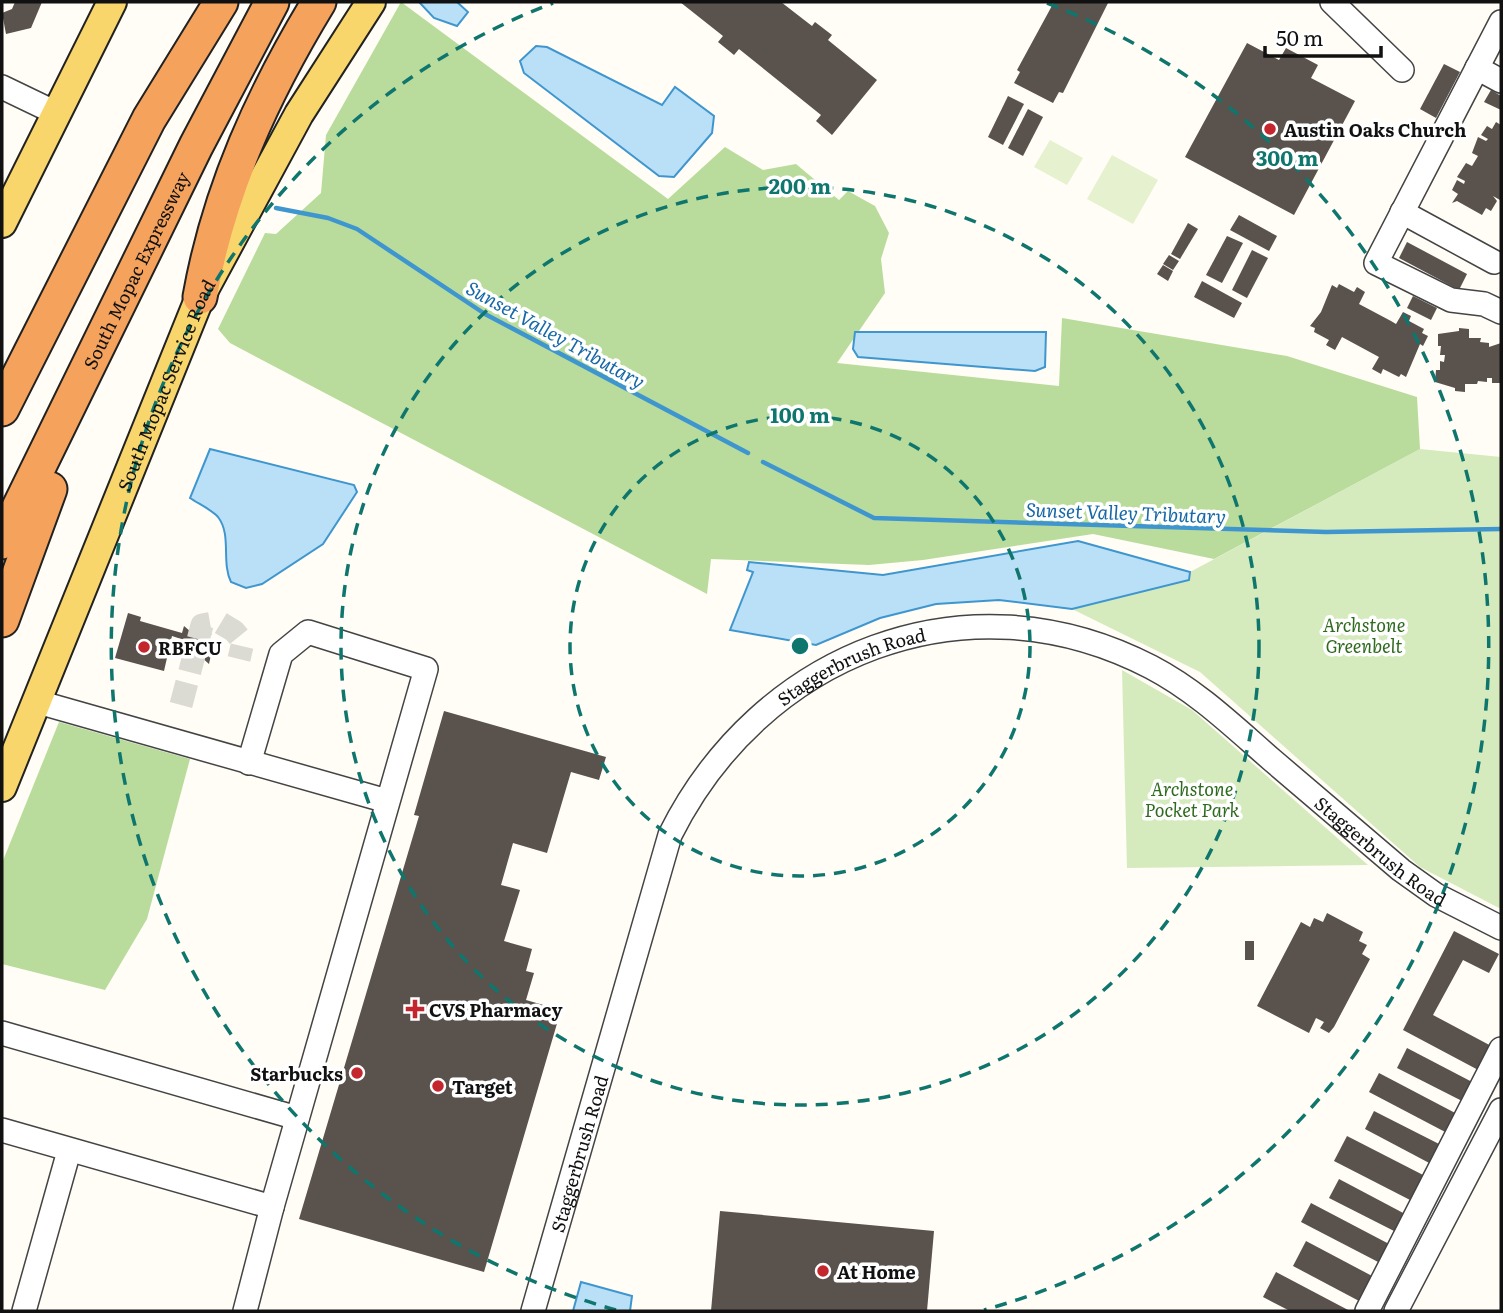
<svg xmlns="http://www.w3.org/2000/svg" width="1503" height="1313" viewBox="0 0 1503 1313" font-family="Literata,serif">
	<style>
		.green { fill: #d5ebbd }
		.forest { fill: #b9dc9c }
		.pitch { fill: #e6f2cf }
		.water { fill: #b9e0f7; stroke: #3f96cf; stroke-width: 2 }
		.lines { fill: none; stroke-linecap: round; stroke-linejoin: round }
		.stream { stroke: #3f96cf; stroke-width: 4.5 }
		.building { fill: #5a524d }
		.minor-tunnel { stroke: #dbdad3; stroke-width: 23; stroke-dasharray: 23 11; stroke-linecap: butt }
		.minor-casing { stroke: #444; stroke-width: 26 }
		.major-casing { stroke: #222; stroke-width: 32 }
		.highway-casing { stroke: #222; stroke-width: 37 }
		.minor { stroke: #fff; stroke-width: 23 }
		.major { stroke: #f9d66b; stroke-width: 28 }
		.highway { stroke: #f5a25d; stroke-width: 33 }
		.ring { fill: none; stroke: #0f766e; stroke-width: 3.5; stroke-dasharray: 12 9 }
		.poi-dot { fill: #c4262e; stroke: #fff; stroke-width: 2.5 }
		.labels { text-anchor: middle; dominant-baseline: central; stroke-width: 7; stroke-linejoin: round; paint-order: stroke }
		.poi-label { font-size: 18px; font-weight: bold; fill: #111; stroke: #fff; text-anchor: start }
		.street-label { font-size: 18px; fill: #111; stroke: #fff }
		.park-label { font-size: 18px; font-style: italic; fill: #2f6b1f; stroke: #fff }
		.water-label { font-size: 19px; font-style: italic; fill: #1768a6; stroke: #fff }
		.centre { fill: #0f766e; stroke: #fff; stroke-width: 3.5 }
		.ring-label { font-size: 21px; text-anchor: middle; font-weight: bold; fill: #0f766e; stroke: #fff; stroke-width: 7; stroke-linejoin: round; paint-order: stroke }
	</style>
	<rect width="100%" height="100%" fill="#fffdf5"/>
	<g class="green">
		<polygon points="1420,449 1501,457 1501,909 1420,867 1200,672 1072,609 1189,580 1190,572"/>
		<polygon points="1122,670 1192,710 1368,865 1127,868"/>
	</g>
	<g class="forest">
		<polygon points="401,2 668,199 725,147 763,170 796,164 839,200 848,191 875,206 889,233 881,259 885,293 837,363 1059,386 1062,318 1287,356 1417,397 1420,449 1214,559 1093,534 923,560 869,565 711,559 707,594 230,343 218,329 265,233 276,234 321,193 326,135"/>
		<polygon points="59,722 190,759 147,919 105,990 2,964 2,863"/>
	</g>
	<g class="pitch">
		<polygon points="1050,140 1083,158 1067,185 1034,167"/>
		<polygon points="1112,155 1158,180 1133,224 1087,199"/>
	</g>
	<g class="water">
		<polygon points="419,2 457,2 468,12 457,26 434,18"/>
		<polygon points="536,46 547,47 662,105 675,87 714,116 712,133 674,177 659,176 524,73 520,61"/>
		<polygon points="855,332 1046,332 1045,367 1035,371 858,357 853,349"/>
		<path d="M210 449 354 485 357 492 323 544 262 584 246 588 231 582C221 562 232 535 218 517 212 510 199 504 190 498Z"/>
		<polygon points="1078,541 1190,572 1189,580 1072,609 999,600 936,604 880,618 816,645 730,630 753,572 747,570 749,562 883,575"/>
		<polygon points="581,1282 632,1296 630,1311 573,1311"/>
	</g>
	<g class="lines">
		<g class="stream">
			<polyline points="276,208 328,218 357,229 485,314 748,453"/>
			<polyline points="763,462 874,518 1326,532 1501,529"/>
		</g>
	</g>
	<g class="building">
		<polygon points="15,2 42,2 31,28 6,34 2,13 12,9"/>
		<polygon points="680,2 781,2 812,26 815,22 832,35 828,40 877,80 832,135 816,121 821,115 739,49 734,55 718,42 723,36"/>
		<polygon points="1054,2 1108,3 1063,93 1059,92 1053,103 1014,83 1020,72 1017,70"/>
		<polygon points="1247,43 1279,60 1286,48 1318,65 1311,78 1355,101 1294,215 1185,157"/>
		<polygon points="1444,64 1460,72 1436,118 1420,109"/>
		<polygon points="1491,90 1501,96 1501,110 1484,102"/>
		<polygon points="1008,96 1024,104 1003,145 988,137"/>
		<polygon points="1028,109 1043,117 1023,156 1008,148"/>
		<polygon points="1496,122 1501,125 1501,197 1500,200 1493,196 1497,201 1491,211 1486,208 1482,215 1457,201 1452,203 1458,194 1452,190 1457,180 1464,184 1465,181 1457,177 1466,163 1472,166 1478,156 1472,153 1478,137 1486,141 1488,139 1481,135 1487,126 1492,129"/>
		<polygon points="1239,215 1277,236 1269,251 1230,230"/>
		<polygon points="1188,223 1198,229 1180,259 1171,254"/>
		<polygon points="1227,236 1243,243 1222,283 1206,275"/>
		<polygon points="1407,242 1467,274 1459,290 1399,258"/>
		<polygon points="1252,250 1268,258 1247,298 1232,290"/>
		<polygon points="1169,255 1179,261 1173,270 1163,264"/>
		<polygon points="1163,265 1173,271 1168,281 1157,274"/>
		<polygon points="1202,281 1242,303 1234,318 1194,297"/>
		<polygon points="1339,284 1354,292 1357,287 1365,292 1359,304 1391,321 1396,324 1403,312 1411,316 1409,321 1424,329 1422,333 1428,336 1423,346 1420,344 1406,377 1401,374 1399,377 1383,369 1381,374 1372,369 1379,357 1342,337 1335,350 1326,345 1329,340 1314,332 1315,328 1310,326 1321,312 1332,285 1337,288"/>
		<polygon points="1413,296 1437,308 1431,320 1407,308"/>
		<polygon points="1459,328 1469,329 1469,338 1481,338 1480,342 1489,343 1489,347 1501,343 1501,383 1492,383 1492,378 1487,378 1487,382 1478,381 1477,384 1465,384 1465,392 1455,391 1455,388 1435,382 1436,370 1440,370 1440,361 1444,362 1445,355 1440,355 1441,346 1438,346 1438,334 1459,331"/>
		<polygon points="128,613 141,617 140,621 182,633 184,626 212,650 209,664 181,639 172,636 164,671 115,658"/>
		<polygon points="444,711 606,757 599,780 571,772 547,853 513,843 501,885 520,890 504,941 532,949 526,971 534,973 526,1000 561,1010 484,1272 299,1219 419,816 414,815"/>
		<polygon points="1327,913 1363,932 1359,941 1367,945 1362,954 1370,959 1334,1027 1329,1033 1320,1028 1324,1022 1316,1018 1309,1033 1257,1006 1301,922 1310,927 1314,918 1323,922"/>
		<polygon points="1454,931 1499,954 1489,973 1463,960 1433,1015 1495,1048 1482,1072 1403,1030"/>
		<rect x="1245" y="941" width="9" height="19"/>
		<polygon points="1407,1048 1476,1084 1466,1103 1397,1068"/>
		<polygon points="1379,1073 1459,1115 1449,1134 1369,1092"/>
		<polygon points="1374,1111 1443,1146 1433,1165 1365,1129"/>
		<polygon points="1347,1136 1427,1177 1414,1202 1334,1161"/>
		<polygon points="1339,1179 1407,1215 1398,1233 1329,1198"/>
		<polygon points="1311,1203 1391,1245 1382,1264 1301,1222"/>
		<polygon points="720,1211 934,1231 927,1311 711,1311"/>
		<polygon points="1306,1241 1374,1277 1361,1302 1293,1266"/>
		<polygon points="1276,1272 1350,1311 1290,1311 1263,1297"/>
	</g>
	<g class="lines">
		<polyline class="minor-tunnel" points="181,705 202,625 219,622 234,631 243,642 239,659"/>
		<defs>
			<g id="minor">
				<polyline points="1332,2 1402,70"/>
				<polyline points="1501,22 1376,263 1451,300 1484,304 1501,312"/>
				<polyline points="1477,68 1501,81"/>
				<polyline points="2,87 56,113"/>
				<polyline points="1402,212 1494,262"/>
				<polyline points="38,702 387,801"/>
				<polyline points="2,1033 297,1118"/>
				<polyline points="2,1130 272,1207"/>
				<polyline points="24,1311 69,1151"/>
				<polyline points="245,1311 272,1207 426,669 308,632 281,654 249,763"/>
				<path id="s1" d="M533 1311 670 835C760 654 966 571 1151 667 1197 691 1234 727 1272 760 1315 797 1358 833 1401 870L1436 895 1501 928"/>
				<polyline points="1367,1311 1501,1049"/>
				<polyline points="1396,1311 1501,1110"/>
			</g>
			<g id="major">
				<polyline points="2,223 112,2"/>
				<path id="s2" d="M2 787 200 297 299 114 371 2"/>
			</g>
			<g id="highway">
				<path d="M200 297C219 190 263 94 319 2"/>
				<polyline points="2,409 149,119 221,2"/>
				<path id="s3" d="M2 542 196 146 272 2"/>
				<polyline points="2,620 50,489"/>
			</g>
		</defs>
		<use href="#minor" class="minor-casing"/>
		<use href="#major" class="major-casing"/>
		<use href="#highway" class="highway-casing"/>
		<use href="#minor" class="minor"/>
		<use href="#major" class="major"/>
		<use href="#highway" class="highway"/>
	</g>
	<g class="ring">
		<circle cx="800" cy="646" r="230"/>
		<circle cx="800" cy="646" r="459"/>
		<path d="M616 1310A689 689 0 0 1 553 3M1047 3A689 689 0 0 1 984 1310"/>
	</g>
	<g class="poi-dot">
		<circle cx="1270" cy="129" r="7"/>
		<circle cx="144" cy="647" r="7"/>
		<path d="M411.5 998.5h7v7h7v7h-7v7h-7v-7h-7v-7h7z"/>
		<circle cx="357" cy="1073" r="7"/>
		<circle cx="438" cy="1086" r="7"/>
		<circle cx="823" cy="1271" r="7"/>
	</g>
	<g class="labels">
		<g class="poi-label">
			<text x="1284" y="129">Austin Oaks Church</text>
			<text x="158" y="647">RBFCU</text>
			<text x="429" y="1009">CVS Pharmacy</text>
			<text x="343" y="1073" text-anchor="end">Starbucks</text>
			<text x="452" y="1086">Target</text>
			<text x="837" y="1271">At Home</text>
		</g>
		<g class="street-label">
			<text stroke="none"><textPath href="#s3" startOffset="303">South Mopac Expressway</textPath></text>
			<text stroke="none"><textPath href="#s2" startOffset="434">South Mopac Service Road</textPath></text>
			<text stroke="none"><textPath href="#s1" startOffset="751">Staggerbrush Road</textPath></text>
			<text stroke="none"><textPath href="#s1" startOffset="1360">Staggerbrush Road</textPath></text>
			<text stroke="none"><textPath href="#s1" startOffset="164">Staggerbrush Road</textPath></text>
		</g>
		<g class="park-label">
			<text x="1364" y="624">Archstone<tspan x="1364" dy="21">Greenbelt</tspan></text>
			<text x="1192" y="788">Archstone<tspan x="1192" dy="21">Pocket Park</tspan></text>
		</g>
		<g class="water-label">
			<text transform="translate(556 334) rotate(29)">Sunset Valley Tributary</text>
			<text transform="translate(1126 512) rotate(2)">Sunset Valley Tributary</text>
		</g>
	</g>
	<circle cx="800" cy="646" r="10" class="centre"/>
	<g class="ring-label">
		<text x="1287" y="166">300 m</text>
		<text x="800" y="194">200 m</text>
		<text x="800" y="423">100 m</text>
	</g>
	<rect width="1503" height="1313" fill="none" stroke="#111111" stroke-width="7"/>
	<path d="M1265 46v10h116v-10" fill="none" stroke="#111111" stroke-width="3.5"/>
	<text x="1276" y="46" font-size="21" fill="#111111" stroke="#ffffff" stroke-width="5" paint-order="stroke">50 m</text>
</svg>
